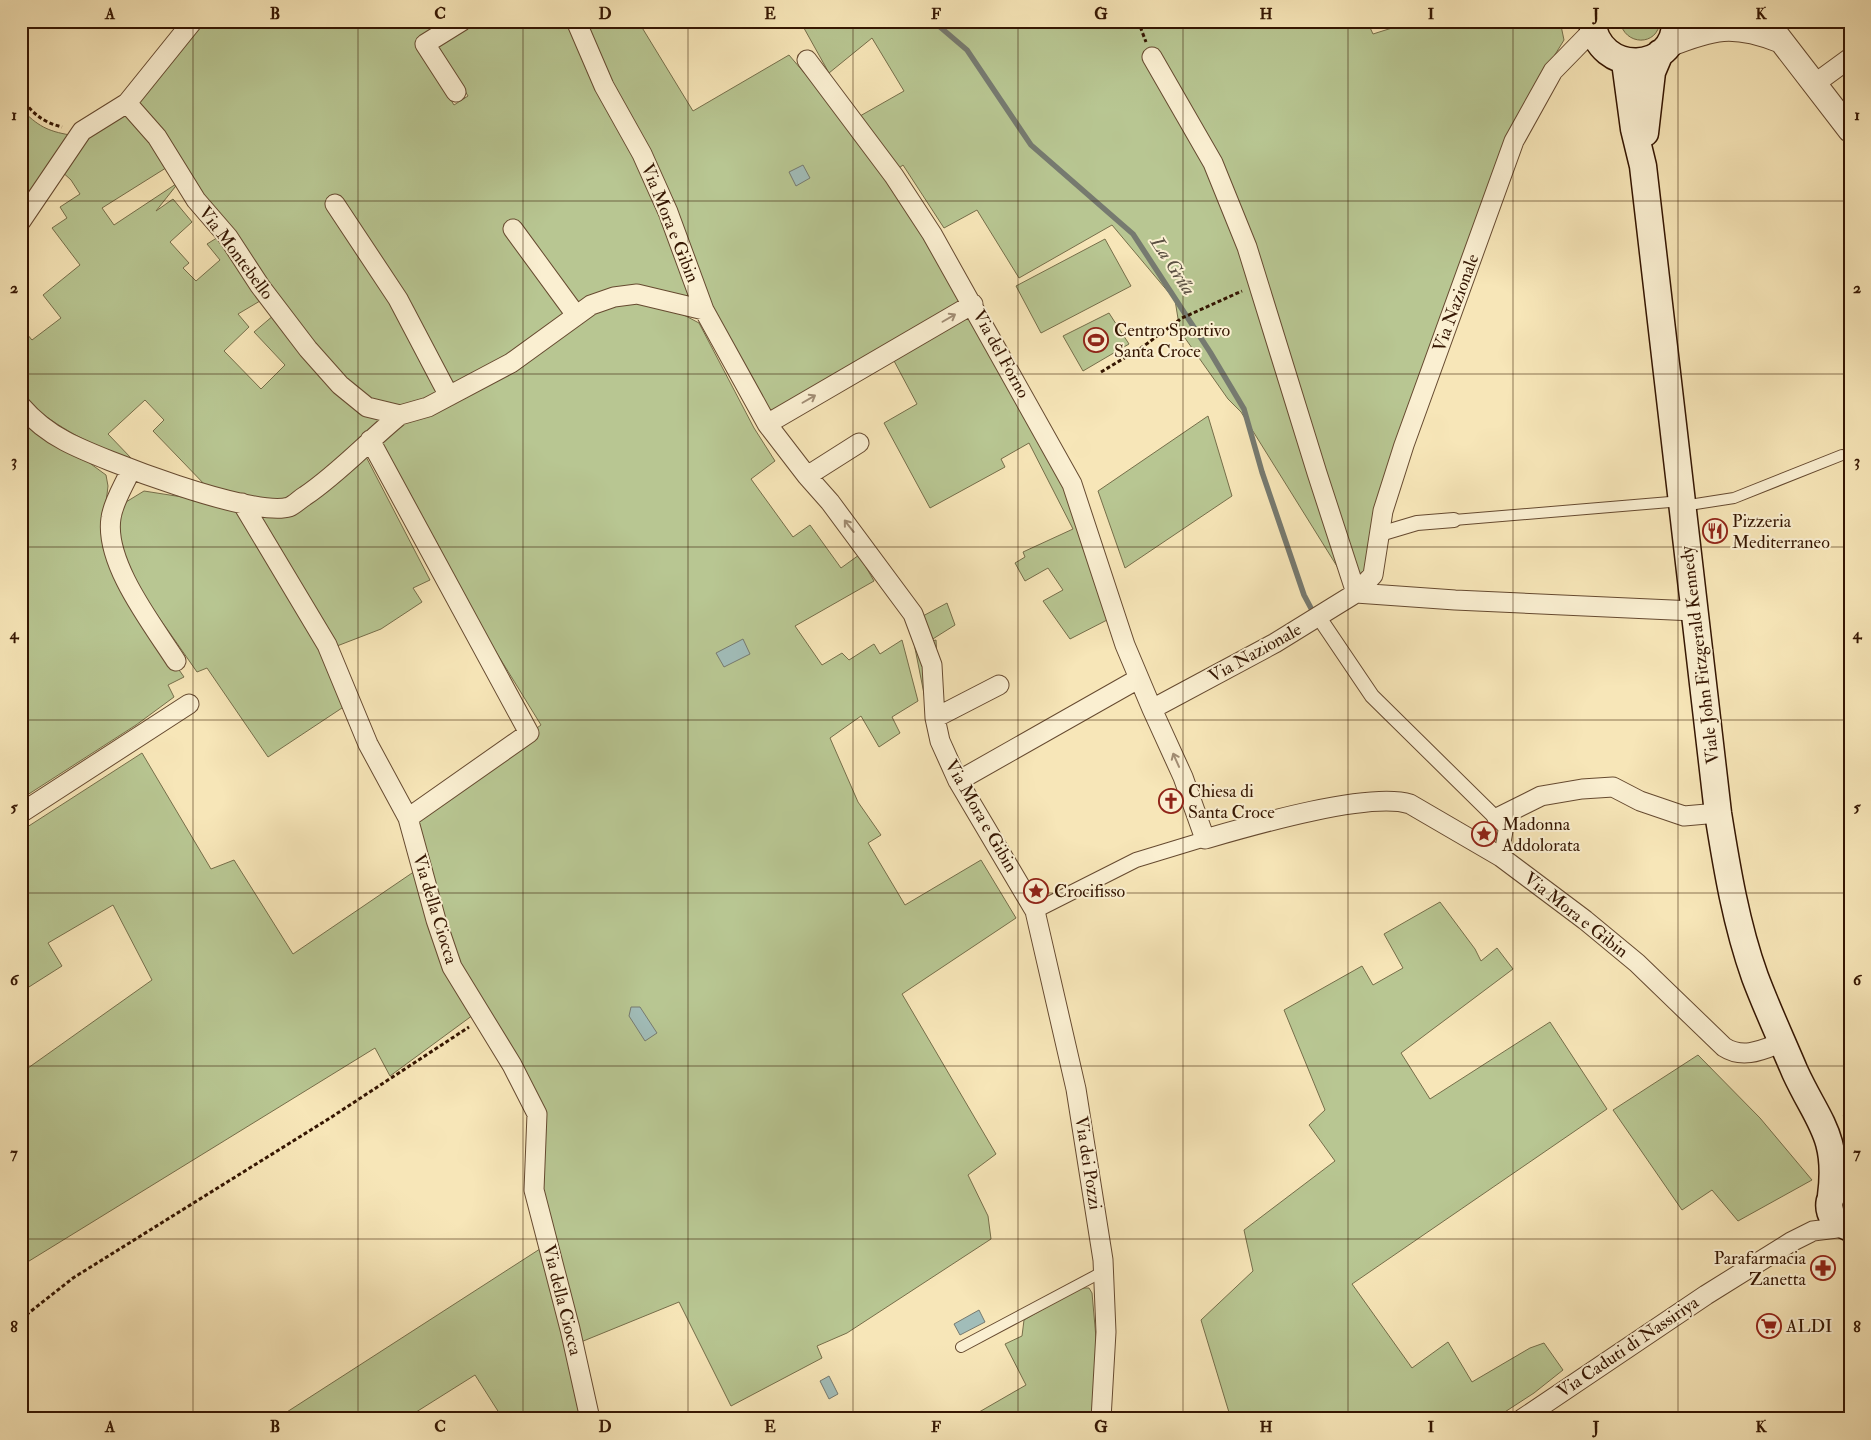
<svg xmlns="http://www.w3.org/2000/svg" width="1871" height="1440" viewBox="0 0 1871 1440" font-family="'IM FELL Double Pica',serif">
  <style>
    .green { fill: #b8c692; stroke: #766e4a }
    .water { fill: #a1bdb9; stroke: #767a70 }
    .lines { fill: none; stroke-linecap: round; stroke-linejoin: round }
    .stream { stroke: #767a70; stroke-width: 5.5 }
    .service-casing { stroke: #664a30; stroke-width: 12 }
    .pedestrian-casing { stroke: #664a30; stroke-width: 16 }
    .minor-casing { stroke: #664a30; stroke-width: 21 }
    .tertiary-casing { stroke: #664a30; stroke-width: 26 }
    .secondary-casing { stroke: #351602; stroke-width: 29 }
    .path { stroke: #351602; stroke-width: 3; stroke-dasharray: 4 2.5; stroke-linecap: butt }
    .service { stroke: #faefd1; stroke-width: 10 }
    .pedestrian { stroke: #faefd1; stroke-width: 14 }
    .minor { stroke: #faefd1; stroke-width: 19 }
    .tertiary { stroke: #faefd1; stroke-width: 24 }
    .secondary { stroke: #faefd1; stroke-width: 26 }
    .oneway { stroke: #a18d74 }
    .grid { fill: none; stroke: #351602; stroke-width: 1; stroke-opacity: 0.55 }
    .labels { text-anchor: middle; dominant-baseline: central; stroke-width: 4; stroke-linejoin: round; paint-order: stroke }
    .street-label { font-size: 18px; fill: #351602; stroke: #faefd1 }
    .poi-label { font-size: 18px; fill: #351602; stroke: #faefd1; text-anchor: start }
    .water-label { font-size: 19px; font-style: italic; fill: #5b5042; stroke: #faefd1 }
    .neatline { fill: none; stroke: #351602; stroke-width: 2 }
    .grid-label { font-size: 16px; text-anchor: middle; font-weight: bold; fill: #351602 }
  </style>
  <rect width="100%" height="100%" fill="#f7e6b8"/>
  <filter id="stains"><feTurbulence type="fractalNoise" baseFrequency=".004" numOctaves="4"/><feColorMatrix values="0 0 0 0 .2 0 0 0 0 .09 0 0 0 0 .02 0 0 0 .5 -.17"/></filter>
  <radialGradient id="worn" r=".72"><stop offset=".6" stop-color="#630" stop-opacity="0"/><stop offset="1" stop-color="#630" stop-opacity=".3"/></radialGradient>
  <path class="green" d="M 198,21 L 451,21 L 416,44 L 454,105 L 468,96 L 437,44 L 473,21 L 568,21 L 640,166 L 698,316 L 645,294 L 571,314 L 449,395 L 375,269 L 444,397 L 381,410 L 316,351 L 135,101 Z
    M 581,21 L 638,21 L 693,111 L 789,55 L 858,136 L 968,303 L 758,423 Z
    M 800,21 L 1367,21 L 1373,34 L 1414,21 L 1560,21 L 1564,40 L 1529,97 L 1373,553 L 1357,587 L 1212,164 L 1353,592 L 1241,412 L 1228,399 L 1180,331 L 1175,300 L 1112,225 L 1019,278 L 977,210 L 944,228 L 903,165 L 895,171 L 860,116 L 904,91 L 872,38 L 829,73 Z
    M 1620,21 L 1660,21 C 1658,47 1624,46 1620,21 Z
    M 130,106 L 169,166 L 102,208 L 114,225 L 179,182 L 156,211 L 173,199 L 192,222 L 170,242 L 189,263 L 183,268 L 196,281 L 220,260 L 207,244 L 220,236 L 265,298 L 238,314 L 249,327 L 224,351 L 261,389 L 285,365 L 254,332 L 274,315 L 301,350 L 397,418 L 288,503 L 259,503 L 207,487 L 153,431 L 164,420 L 145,400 L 108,434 L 131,458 L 125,460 C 89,442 49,425 21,394 L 21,327 L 32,340 L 61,318 L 43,295 L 80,265 L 52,228 L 67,218 L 60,207 L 80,194 L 71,180 L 59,169 L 75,146 Z
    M 21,109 C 38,126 47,131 70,135 L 21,209 Z
    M 1105,239 L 1131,286 L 1041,333 L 1016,286 Z
    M 620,296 L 667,306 L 699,323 L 754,428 L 775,461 L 751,479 L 793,537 L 810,525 L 841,568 L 859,555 L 874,581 L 795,626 L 822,665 L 842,653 L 849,660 L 874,644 L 880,654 L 902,640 L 918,701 L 892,717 L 900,733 L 879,747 L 861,716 L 830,738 L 858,802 L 881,835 L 868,843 L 905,905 L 981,860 L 1016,918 L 902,994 L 996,1154 L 968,1175 L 988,1216 L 991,1239 L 847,1333 L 817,1346 L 822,1358 L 731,1406 L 679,1302 L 576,1344 L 537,1189 L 539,1113 L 465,982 L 412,818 L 541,725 L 368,444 Z
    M 971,310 L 1068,486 L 1109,619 L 1070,639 L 1043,601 L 1063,590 L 1048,568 L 1025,581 L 1015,563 L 1025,557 L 1023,552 L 1073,529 L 1029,443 L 1001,459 L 1005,467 L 930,508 L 884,423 L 917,404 L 893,359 Z
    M 1109,313 L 1129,344 L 1083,371 L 1063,336 Z
    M 21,413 L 106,475 L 108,486 L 103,528 L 125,592 L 184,677 L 168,685 L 174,697 L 136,725 L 21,799 Z
    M 1208,416 L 1232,496 L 1125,568 L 1098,491 Z
    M 362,449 L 430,580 L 413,588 L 422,602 L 381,629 L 337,646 L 245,506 L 289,508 Z
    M 144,491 L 208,501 L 242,503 L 351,702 L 268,757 L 207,668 L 197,672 L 128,573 L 116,525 L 126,502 Z
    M 947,603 L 955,625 L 928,642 L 936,640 L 940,716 L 929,719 L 910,623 Z
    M 142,753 L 211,869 L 234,860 L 293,954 L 415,871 L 473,1015 L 390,1076 L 375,1048 L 21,1266 L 21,1073 L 152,980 L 113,905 L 48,943 L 62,966 L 21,992 L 21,831 Z
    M 1440,902 L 1475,949 L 1481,961 L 1497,948 L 1513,969 L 1401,1053 L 1430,1099 L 1550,1022 L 1607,1109 L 1352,1284 L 1412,1368 L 1448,1342 L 1472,1382 L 1530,1348 L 1544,1343 L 1563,1370 L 1534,1393 L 1494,1419 L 1231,1419 L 1201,1320 L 1253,1271 L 1244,1230 L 1335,1161 L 1309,1125 L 1325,1110 L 1284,1010 L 1362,966 L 1373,985 L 1403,968 L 1384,934 Z
    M 1698,1055 L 1760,1118 L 1812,1180 L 1738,1221 L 1712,1190 L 1682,1210 L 1613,1110 Z
    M 543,1247 L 583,1419 L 503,1419 L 475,1375 L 405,1419 L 276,1419 Z
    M 1080,1288 L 1089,1288 L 1092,1293 L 1097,1349 L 1092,1419 L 967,1419 L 1026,1385 L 1005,1344 L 1022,1336 L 1024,1320 Z"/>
  <path class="water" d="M 803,165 L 810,178 L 796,186 L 789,172 Z
    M 743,639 L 750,654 L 724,667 L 716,653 Z
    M 631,1007 L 640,1007 L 657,1033 L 645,1041 L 629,1016 Z
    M 979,1310 L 985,1322 L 960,1335 L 954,1324 Z
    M 829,1376 L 838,1394 L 829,1399 L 820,1381 Z"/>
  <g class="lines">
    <path class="stream" d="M 831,21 L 851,21
      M 933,21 L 967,50 L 1031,145 L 1133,234 L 1210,352 L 1244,409 L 1262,472 L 1304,595 L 1313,612"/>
    <defs>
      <path id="service" d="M 1683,506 L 1734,498 L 1842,455
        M 1454,520 L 1682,501
        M 961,1347 L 1104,1271"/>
      <path id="pedestrian" d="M 1380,534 L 1417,523 L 1454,520
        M 1318,616 L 1372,696 L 1506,828 L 1501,857
        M 1035,911 L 1136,860 L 1205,839"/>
      <path id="minor" d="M 576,21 L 604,86 L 642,154 L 668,212 L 704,310 L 767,424 L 807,476 L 830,502 L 913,614 L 932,665 L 935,718 L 940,741 L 958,781 L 1035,911 L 1076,1089 L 1103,1260 L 1106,1332 L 1101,1419
        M 1152,57 L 1213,163 L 1247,247 L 1317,473 L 1356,593 L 1455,600 L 1694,611
        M 807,60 L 894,176 L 932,234 L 1072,484 L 1125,645 L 1152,709 L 1183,777 L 1205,839 C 1250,826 1369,791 1410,804 L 1501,857 L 1585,920 L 1637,963 L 1724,1047 C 1744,1060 1764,1049 1783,1042
        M 1813,85 L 1850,58
        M 456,92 L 425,44 L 462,21
        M 127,103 L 157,137 L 196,200 L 228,237 L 260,286 L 308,349 L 340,385 L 367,407 L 400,415 L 428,407 L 511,363 L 591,305 L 614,297 L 637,294 L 704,310
        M 335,204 L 398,299 L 449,396
        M 21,221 L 82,131 L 127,103 L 193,21
        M 513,229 L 576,315
        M 21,406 C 34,421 48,432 65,441 C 101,460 253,518 289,507 C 294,505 300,499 305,496 C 339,473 368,441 400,415
        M 767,424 L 973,304
        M 370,440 L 529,733 L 408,818
        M 131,469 C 125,484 113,502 111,518 C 104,563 153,625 176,661
        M 807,476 L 859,443
        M 242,503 L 327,645 L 368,744 L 408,818 L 436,920 L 452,967 L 512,1065 L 537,1114 L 534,1190 L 570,1329 L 590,1419
        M 1152,709 L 1275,643 L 1356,593 L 1373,575 L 1383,511 L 1404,445 L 1514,141 L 1553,71 L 1593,30
        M 935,718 L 999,685
        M 958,781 L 1138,679
        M 21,813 L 189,704
        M 1497,818 L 1541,796 L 1582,789 L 1613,787 L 1640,801 L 1684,816 L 1718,813
        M 1522,1419 L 1706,1295 L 1791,1242 L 1813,1231 L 1845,1227"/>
      <path id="tertiary" d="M 1766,21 L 1850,130
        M 1668,45 C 1713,27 1733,22 1779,40"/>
      <path id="secondary" d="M 1592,21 C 1598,77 1677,73 1675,21
        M 1625,62 L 1634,129 L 1643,166 L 1718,813 C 1727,869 1736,924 1755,977 C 1767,1009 1782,1041 1795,1072 C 1818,1122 1839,1136 1831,1196
        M 1645,133 L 1652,72 L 1660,53
        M 1842,1186 C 1828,1194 1826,1207 1834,1220 L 1850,1228"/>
    </defs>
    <use href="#service" class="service-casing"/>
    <use href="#pedestrian" class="pedestrian-casing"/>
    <use href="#minor" class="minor-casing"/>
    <use href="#tertiary" class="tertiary-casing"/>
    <use href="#secondary" class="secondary-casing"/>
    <path class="path" d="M 1138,21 L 1146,42
      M 21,97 C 32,113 42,122 62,127
      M 1101,372 L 1141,348 L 1182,318 L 1242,291
      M 1844,1115 L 1850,1125
      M 21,1319 L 73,1278 L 330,1118 L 469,1027"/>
    <use href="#service" class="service"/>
    <use href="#pedestrian" class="pedestrian"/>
    <use href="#minor" class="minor"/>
    <use href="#tertiary" class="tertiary"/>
    <use href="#secondary" class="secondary"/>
  </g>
  <defs><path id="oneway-shaft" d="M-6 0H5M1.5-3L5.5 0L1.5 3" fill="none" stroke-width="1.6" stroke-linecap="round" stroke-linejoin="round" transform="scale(1.25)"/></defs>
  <g class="oneway">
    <use href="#oneway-shaft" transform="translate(949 318) rotate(-30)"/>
    <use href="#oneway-shaft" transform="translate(809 399) rotate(-30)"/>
    <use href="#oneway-shaft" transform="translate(849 526) rotate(-128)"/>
    <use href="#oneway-shaft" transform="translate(1176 760) rotate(-114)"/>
  </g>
  <path class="grid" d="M 193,21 L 193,1419M 358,21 L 358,1419M 523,21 L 523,1419M 688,21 L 688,1419M 853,21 L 853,1419M 1018,21 L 1018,1419M 1183,21 L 1183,1419M 1348,21 L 1348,1419M 1513,21 L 1513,1419M 1678,21 L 1678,1419M 21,201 L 1850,201M 21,374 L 1850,374M 21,547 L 1850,547M 21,720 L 1850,720M 21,893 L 1850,893M 21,1066 L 1850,1066M 21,1239 L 1850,1239"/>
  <defs>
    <symbol id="stadium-ring" viewBox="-11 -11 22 22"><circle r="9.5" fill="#faefd1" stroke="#8f2418" stroke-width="1.5"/><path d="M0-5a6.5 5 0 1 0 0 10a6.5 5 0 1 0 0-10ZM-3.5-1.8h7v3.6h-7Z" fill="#8f2418"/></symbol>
    <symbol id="restaurant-ring" viewBox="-11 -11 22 22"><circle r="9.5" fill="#faefd1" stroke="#8f2418" stroke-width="1.5"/><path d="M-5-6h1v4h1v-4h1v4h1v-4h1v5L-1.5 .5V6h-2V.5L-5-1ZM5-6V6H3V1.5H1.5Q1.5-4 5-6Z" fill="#8f2418"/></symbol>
    <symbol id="church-ring" viewBox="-11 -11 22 22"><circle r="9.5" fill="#faefd1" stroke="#8f2418" stroke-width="1.5"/><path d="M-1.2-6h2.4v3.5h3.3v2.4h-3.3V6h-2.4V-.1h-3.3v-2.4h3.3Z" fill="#8f2418"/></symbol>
    <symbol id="sight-ring" viewBox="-11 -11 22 22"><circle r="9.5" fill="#faefd1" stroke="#8f2418" stroke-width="1.5"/><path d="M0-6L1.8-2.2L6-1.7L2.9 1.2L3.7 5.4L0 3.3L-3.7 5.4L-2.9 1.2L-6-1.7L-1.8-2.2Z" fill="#8f2418"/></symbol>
    <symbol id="pharmacy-ring" viewBox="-11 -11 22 22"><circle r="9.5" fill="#faefd1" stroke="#8f2418" stroke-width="1.5"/><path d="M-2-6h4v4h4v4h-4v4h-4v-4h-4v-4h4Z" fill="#8f2418"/></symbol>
    <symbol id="supermarket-ring" viewBox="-11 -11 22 22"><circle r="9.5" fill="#faefd1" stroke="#8f2418" stroke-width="1.5"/><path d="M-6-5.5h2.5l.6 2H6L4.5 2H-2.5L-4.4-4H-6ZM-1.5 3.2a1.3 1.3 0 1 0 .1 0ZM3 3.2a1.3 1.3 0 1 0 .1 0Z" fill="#8f2418"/></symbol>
  </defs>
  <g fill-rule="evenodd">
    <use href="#stadium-ring" x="1082" y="326" width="28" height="28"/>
    <use href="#restaurant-ring" x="1701" y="517" width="28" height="28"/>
    <use href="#church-ring" x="1157" y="787" width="28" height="28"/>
    <use href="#sight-ring" x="1470" y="820" width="28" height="28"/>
    <use href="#sight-ring" x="1022" y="877" width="28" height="28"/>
    <use href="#pharmacy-ring" x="1809" y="1254" width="28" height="28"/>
    <use href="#supermarket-ring" x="1755" y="1312" width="28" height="28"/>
  </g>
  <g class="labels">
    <g class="street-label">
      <text transform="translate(670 223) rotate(68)">Via Mora e Gibin</text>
      <text transform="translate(236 253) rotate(53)">Via Montebello</text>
      <text transform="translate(1456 303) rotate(-70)">Via Nazionale</text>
      <text transform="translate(1001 354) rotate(61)">Via del Forno</text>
      <text transform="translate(1255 653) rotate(-29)">Via Nazionale</text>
      <text transform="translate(1700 655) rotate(-97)">Viale John Fitzgerald Kennedy</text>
      <text transform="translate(981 816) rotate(60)">Via Mora e Gibin</text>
      <text transform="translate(435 909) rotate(73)">Via della Ciocca</text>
      <text transform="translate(1576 915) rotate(38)">Via Mora e Gibin</text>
      <text transform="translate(1088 1163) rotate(81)">Via dei Pozzi</text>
      <text transform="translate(562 1300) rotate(76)">Via della Ciocca</text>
      <text transform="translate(1628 1347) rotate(-34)">Via Caduti di Nassiriya</text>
    </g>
    <g class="poi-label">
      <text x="1114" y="330">Centro Sportivo<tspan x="1114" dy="21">Santa Croce</tspan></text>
      <text x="1732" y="521">Pizzeria<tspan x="1732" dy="21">Mediterraneo</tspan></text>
      <text x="1188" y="791">Chiesa di<tspan x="1188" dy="21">Santa Croce</tspan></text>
      <text x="1502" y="824">Madonna<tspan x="1502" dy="21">Addolorata</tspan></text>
      <text x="1054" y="891">Crocifisso</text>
      <text x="1806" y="1258" text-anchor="end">Parafarmacia<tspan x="1806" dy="21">Zanetta</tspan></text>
      <text x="1786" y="1326">ALDI</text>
    </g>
    <g class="water-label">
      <text transform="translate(1173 266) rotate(57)">La Grűa</text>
    </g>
  </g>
  <rect width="1871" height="1440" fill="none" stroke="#f7e6b8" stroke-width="55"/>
  <rect x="28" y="28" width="1816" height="1384" class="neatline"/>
  <g class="grid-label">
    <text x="110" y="19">A</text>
    <text x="275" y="19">B</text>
    <text x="440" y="19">C</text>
    <text x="605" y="19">D</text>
    <text x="770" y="19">E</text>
    <text x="936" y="19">F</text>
    <text x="1101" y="19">G</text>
    <text x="1266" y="19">H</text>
    <text x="1431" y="19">I</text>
    <text x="1596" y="19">J</text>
    <text x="1761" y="19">K</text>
    <text x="14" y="120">1</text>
    <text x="1857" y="120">1</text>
    <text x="14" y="293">2</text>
    <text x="1857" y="293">2</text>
    <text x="14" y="466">3</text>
    <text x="1857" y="466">3</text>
    <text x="14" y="639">4</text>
    <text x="1857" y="639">4</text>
    <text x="14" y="812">5</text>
    <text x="1857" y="812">5</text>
    <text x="14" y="985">6</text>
    <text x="1857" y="985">6</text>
    <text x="14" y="1158">7</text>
    <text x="1857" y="1158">7</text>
    <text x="14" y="1332">8</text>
    <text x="1857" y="1332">8</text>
    <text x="110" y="1432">A</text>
    <text x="275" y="1432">B</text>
    <text x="440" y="1432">C</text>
    <text x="605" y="1432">D</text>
    <text x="770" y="1432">E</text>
    <text x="936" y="1432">F</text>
    <text x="1101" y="1432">G</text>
    <text x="1266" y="1432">H</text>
    <text x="1431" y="1432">I</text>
    <text x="1596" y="1432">J</text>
    <text x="1761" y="1432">K</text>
  </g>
  <rect width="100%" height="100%" filter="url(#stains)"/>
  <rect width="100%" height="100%" fill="url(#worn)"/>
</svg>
